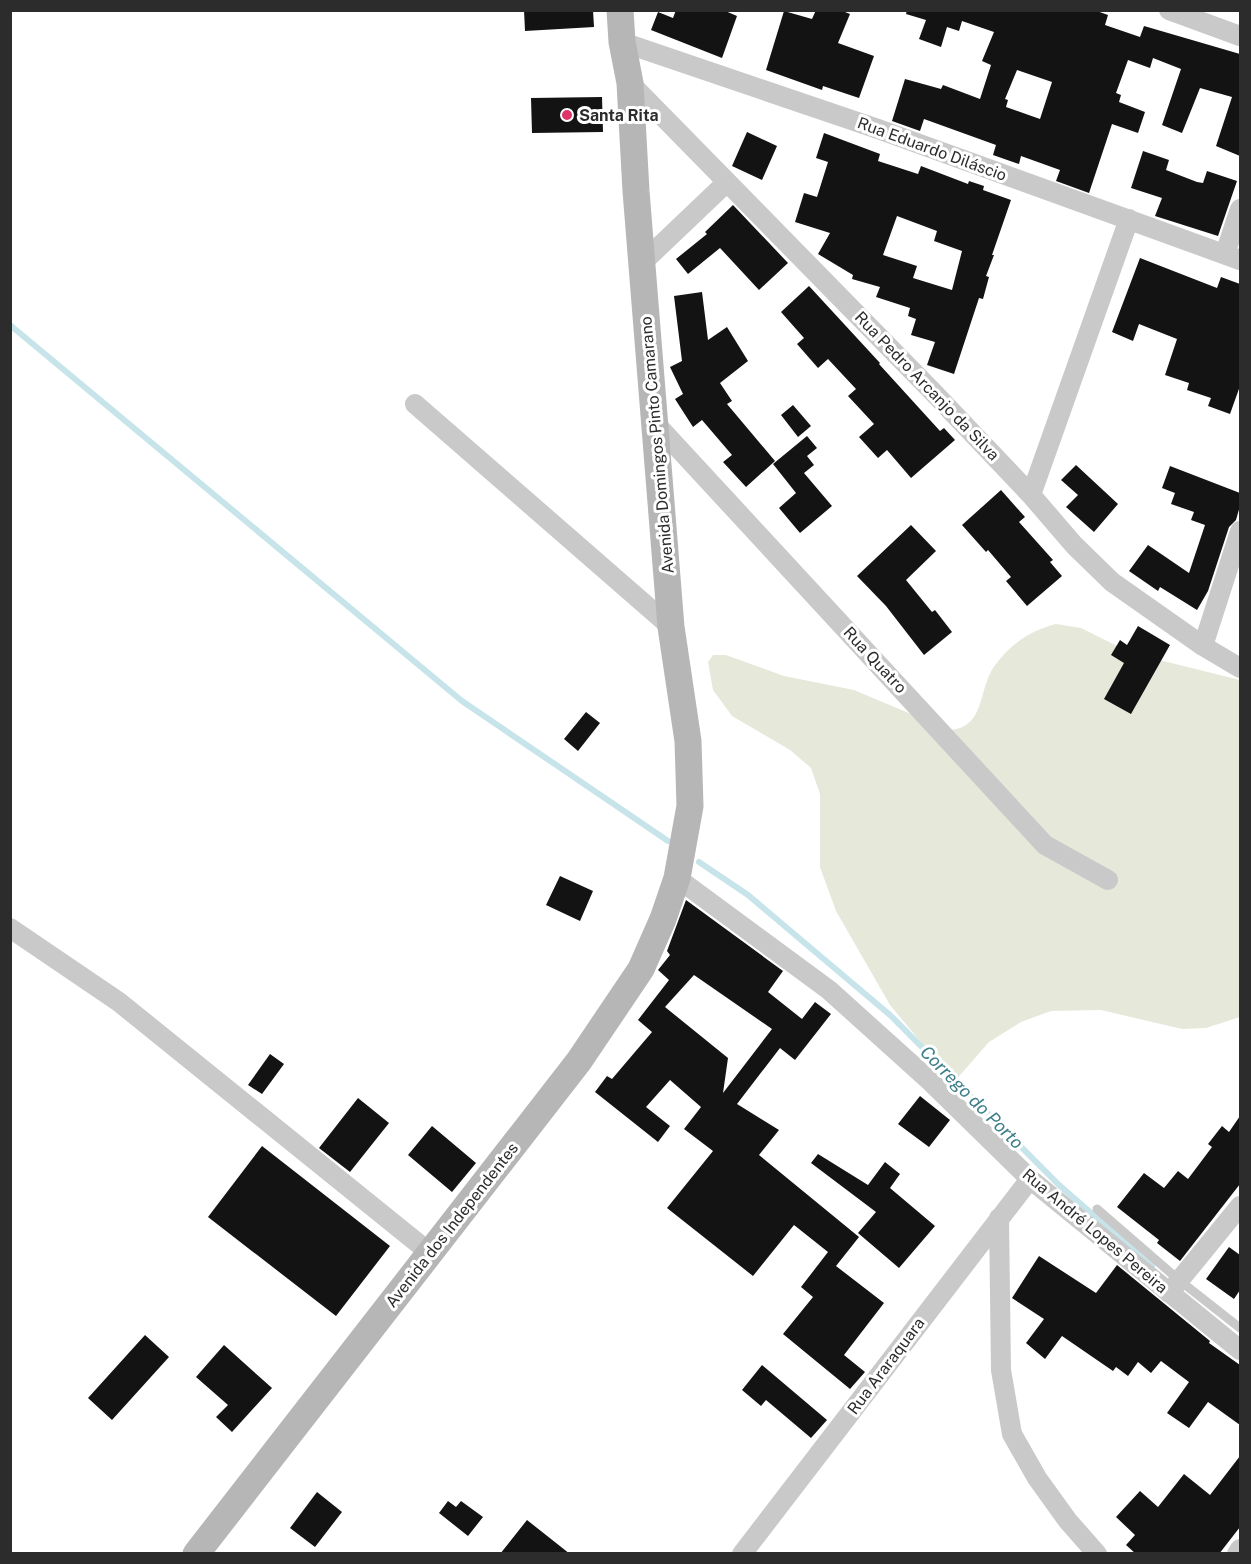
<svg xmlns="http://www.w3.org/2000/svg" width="1251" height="1564" viewBox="0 0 1251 1564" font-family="'Public Sans',sans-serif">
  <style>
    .green { fill: #e6e9da }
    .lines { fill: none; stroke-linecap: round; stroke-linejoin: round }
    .stream { stroke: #c6e4e9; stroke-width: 6 }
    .building { fill: #131313; fill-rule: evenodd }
    .service { stroke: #c9c9c9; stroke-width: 9 }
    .minor { stroke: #c9c9c9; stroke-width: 20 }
    .secondary { stroke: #b6b6b6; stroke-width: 27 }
    .poi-dot { fill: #dd3469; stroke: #fff; stroke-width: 2 }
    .labels { text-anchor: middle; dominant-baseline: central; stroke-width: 6; stroke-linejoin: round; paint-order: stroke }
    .poi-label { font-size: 16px; font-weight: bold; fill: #2c2c2c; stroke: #fff; text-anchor: start }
    .street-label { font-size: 16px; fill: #2c2c2c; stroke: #fff }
    .water-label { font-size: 18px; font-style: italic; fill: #3e7f8a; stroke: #fff }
  </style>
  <rect width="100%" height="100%" fill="#fff"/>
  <path class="green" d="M 1056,624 L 1081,628 L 1131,653 L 1240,680 L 1240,1017 L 1206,1028 L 1182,1029 L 1101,1010 L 1051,1011 L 1021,1022 L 989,1042 L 954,1082 L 890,1005 L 836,911 L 820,867 L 820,794 L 811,768 L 790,750 L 732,716 L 713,690 L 708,662 L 713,655 L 726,655 L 784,676 L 854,690 L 949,730 C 985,728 978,692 993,668 C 1009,645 1029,631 1056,624 Z"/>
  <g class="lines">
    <path class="stream" d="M 10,325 L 462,701 L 668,841
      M 699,862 L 748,895 L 890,1015 L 1059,1185 L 1152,1266"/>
  </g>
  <path class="building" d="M 524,10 L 593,10 L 594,27 L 525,31 Z
    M 676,10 L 723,10 L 737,16 L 722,58 L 651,30 L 658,12 L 673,18 Z
    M 816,10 L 840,10 L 850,14 L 838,43 L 874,56 L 859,98 L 823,86 L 822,90 L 766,70 L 784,11 L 812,19 Z
    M 907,10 L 1094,10 L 1108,15 L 1105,25 L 1140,37 L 1144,26 L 1240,54 L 1240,156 L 1216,146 L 1232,97 L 1200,88 L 1182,133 L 1162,125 L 1181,69 L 1153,58 L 1150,68 L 1128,60 L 1116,93 L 1121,95 L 1119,102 L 1145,112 L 1138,133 L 1112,124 L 1089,193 L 1056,181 L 1060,170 L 1021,156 L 1019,164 L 993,155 L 996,145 L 924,119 L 920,131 L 892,121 L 905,79 L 941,89 L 943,85 L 980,99 L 991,65 L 982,61 L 994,32 L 962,21 L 959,31 L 947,27 L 941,47 L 919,39 L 926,20 L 906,14 ZM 1017,70 L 1052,82 L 1040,119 L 1006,107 L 1008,100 L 1005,99 Z
    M 602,97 L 603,132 L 532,133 L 531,98 Z
    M 747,132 L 777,146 L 762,180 L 732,166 Z
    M 824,133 L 880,154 L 878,161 L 918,174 L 921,166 L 968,184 L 969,181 L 984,186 L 983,190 L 1011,200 L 992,255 L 994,255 L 986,276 L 989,277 L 983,299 L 979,298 L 954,374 L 927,365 L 935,342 L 911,335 L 916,319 L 908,316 L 910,308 L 876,297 L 880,287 L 852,279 L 853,275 L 818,254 L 830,233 L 795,222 L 804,193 L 817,197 L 828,162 L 816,158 ZM 897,216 L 937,231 L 934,241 L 962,251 L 952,290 L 913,278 L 917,266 L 883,255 Z
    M 1143,151 L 1169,160 L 1166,170 L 1197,182 L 1203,183 L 1207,171 L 1237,181 L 1218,236 L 1155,216 L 1162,198 L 1131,188 Z
    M 733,205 L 788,263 L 759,290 L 720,248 L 688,274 L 676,259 L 707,234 L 705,232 Z
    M 1140,258 L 1217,288 L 1221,277 L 1240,284 L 1240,386 L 1230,414 L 1208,406 L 1211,398 L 1187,390 L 1189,383 L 1165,375 L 1177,339 L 1139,324 L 1133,341 L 1112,332 Z
    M 809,286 L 880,363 L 879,364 L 940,431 L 944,428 L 955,440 L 911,478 L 887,450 L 878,458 L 859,437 L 874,424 L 848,396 L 856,389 L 828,359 L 818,368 L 797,344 L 804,338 L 781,312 Z
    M 702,292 L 708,340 L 727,327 L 748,361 L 720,383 L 732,401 L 727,404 L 775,461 L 746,487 L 723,462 L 732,455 L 702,420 L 693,427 L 675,399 L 683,394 L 670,367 L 682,361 L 674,296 Z
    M 793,405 L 811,426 L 798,437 L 781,415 Z
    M 807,436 L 817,448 L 807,456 L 814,465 L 804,473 L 832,506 L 800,533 L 779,508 L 796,493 L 773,464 Z
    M 1076,465 L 1118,504 L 1094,532 L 1066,507 L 1078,495 L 1061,480 Z
    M 1170,466 L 1240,493 L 1240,506 L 1236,520 L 1229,527 L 1208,591 L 1197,610 L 1160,587 L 1158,591 L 1129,571 L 1148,545 L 1189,573 L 1205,525 L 1191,520 L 1194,512 L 1171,504 L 1175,493 L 1162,488 Z
    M 1001,490 L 1025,517 L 1019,522 L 1053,560 L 1050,562 L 1062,576 L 1027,606 L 1006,581 L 1011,577 L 988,550 L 986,552 L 962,525 Z
    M 911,525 L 936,551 L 906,580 L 932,612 L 935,610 L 952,632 L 924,655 L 886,606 L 857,576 Z
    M 1138,626 L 1170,645 L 1131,714 L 1104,699 L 1124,663 L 1111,655 L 1120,640 L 1127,645 Z
    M 586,712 L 600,723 L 578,751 L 564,739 Z
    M 560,876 L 593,891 L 580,921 L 546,905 Z
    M 686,900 L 783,971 L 768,992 L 802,1019 L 815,1002 L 831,1014 L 795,1060 L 780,1048 L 737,1104 L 779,1130 L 759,1155 L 859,1237 L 836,1266 L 884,1303 L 844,1355 L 865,1372 L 850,1389 L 783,1334 L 813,1297 L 801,1287 L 828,1252 L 794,1225 L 753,1276 L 667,1208 L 713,1151 L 684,1129 L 701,1107 L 670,1080 L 646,1107 L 670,1126 L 658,1142 L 595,1092 L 607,1076 L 612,1079 L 652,1032 L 638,1020 L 669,980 L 658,970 L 670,955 L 667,951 ZM 694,975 L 772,1029 L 723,1093 L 728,1058 L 665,1007 Z
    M 270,1054 L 284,1064 L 262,1094 L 248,1085 Z
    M 920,1096 L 950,1120 L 929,1147 L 898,1124 Z
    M 358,1098 L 389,1123 L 350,1172 L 319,1148 Z
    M 1240,1116 L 1240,1184 L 1180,1261 L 1157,1243 L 1159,1240 L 1117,1207 L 1144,1173 L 1164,1188 L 1178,1171 L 1188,1179 L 1212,1147 L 1208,1144 L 1222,1126 L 1229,1132 Z
    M 432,1126 L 476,1163 L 452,1192 L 408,1155 Z
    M 262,1146 L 390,1246 L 336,1316 L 208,1217 Z
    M 818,1154 L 868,1185 L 885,1162 L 900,1174 L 890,1188 L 935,1226 L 899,1268 L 858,1233 L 876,1212 L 811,1163 Z
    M 1229,1247 L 1240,1255 L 1240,1290 L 1234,1299 L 1206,1279 Z
    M 1039,1256 L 1096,1293 L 1117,1265 L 1210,1341 L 1209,1343 L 1240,1365 L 1240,1425 L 1208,1402 L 1189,1428 L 1167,1413 L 1189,1382 L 1161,1361 L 1151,1373 L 1138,1362 L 1128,1376 L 1116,1367 L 1113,1371 L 1062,1336 L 1045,1359 L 1026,1343 L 1044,1319 L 1012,1298 Z
    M 145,1335 L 169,1357 L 112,1420 L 88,1398 Z
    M 224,1345 L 272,1388 L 232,1432 L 216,1417 L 228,1405 L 196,1377 Z
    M 762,1365 L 827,1420 L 811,1438 L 766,1400 L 761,1406 L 742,1390 Z
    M 1240,1456 L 1240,1527 L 1219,1554 L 1136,1554 L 1126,1545 L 1135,1535 L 1116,1517 L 1140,1491 L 1158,1507 L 1184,1474 L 1210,1495 Z
    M 317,1492 L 342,1512 L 315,1547 L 290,1528 Z
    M 448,1501 L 456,1507 L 461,1501 L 483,1517 L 468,1536 L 439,1513 Z
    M 527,1520 L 570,1554 L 500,1554 Z"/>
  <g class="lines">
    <path class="service" d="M 1097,1209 L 1179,1280 L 1240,1328"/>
    <path class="minor" d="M 1169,10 L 1240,36
      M 622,42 L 878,129 L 1240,260
      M 630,83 L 934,393 L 1031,495 L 1074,545 L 1112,582 L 1203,646 L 1240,668
      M 1225,254 L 1240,209
      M 642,263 L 727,182
      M 415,404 L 671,627
      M 656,424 L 1045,845 L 1108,880
      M 1031,495 L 1129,219
      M 1203,646 L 1240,531
      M 677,878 L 829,990 L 930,1081 L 1030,1179 L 1240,1350
      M 10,928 L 119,1002 L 430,1253
      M 999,1218 L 1001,1370 L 1012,1434 L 1037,1478 L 1068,1521 L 1097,1554
      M 1169,1293 L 1240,1206
      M 742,1554 L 1030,1179
      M 1237,1554 L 1240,1549"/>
    <path class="secondary" d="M 196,1554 L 579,1061 L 641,969 L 663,919 L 677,878 L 690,806 L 688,741 L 671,627 L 636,191 L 630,83 L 622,42 L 620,10"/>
  </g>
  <circle class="poi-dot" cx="567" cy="115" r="6"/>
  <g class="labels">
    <g class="poi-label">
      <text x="579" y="115">Santa Rita</text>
    </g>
    <g class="street-label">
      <text transform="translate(932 149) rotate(20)">Rua Eduardo Diláscio</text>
      <text transform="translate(927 386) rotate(46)">Rua Pedro Arcanjo da Silva</text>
      <text transform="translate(657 445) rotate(-95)">Avenida Domingos Pinto Camarano</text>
      <text transform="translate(875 660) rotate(47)">Rua Quatro</text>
      <text transform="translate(452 1225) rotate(-52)">Avenida dos Independentes</text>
      <text transform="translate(1095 1231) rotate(40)">Rua André Lopes Pereira</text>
      <text transform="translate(886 1366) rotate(-53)">Rua Araraquara</text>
    </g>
    <g class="water-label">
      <text transform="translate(972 1097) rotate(45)">Corrego do Porto</text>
    </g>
  </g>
  <rect width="1251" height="1564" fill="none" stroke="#2c2c2c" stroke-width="24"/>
</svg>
